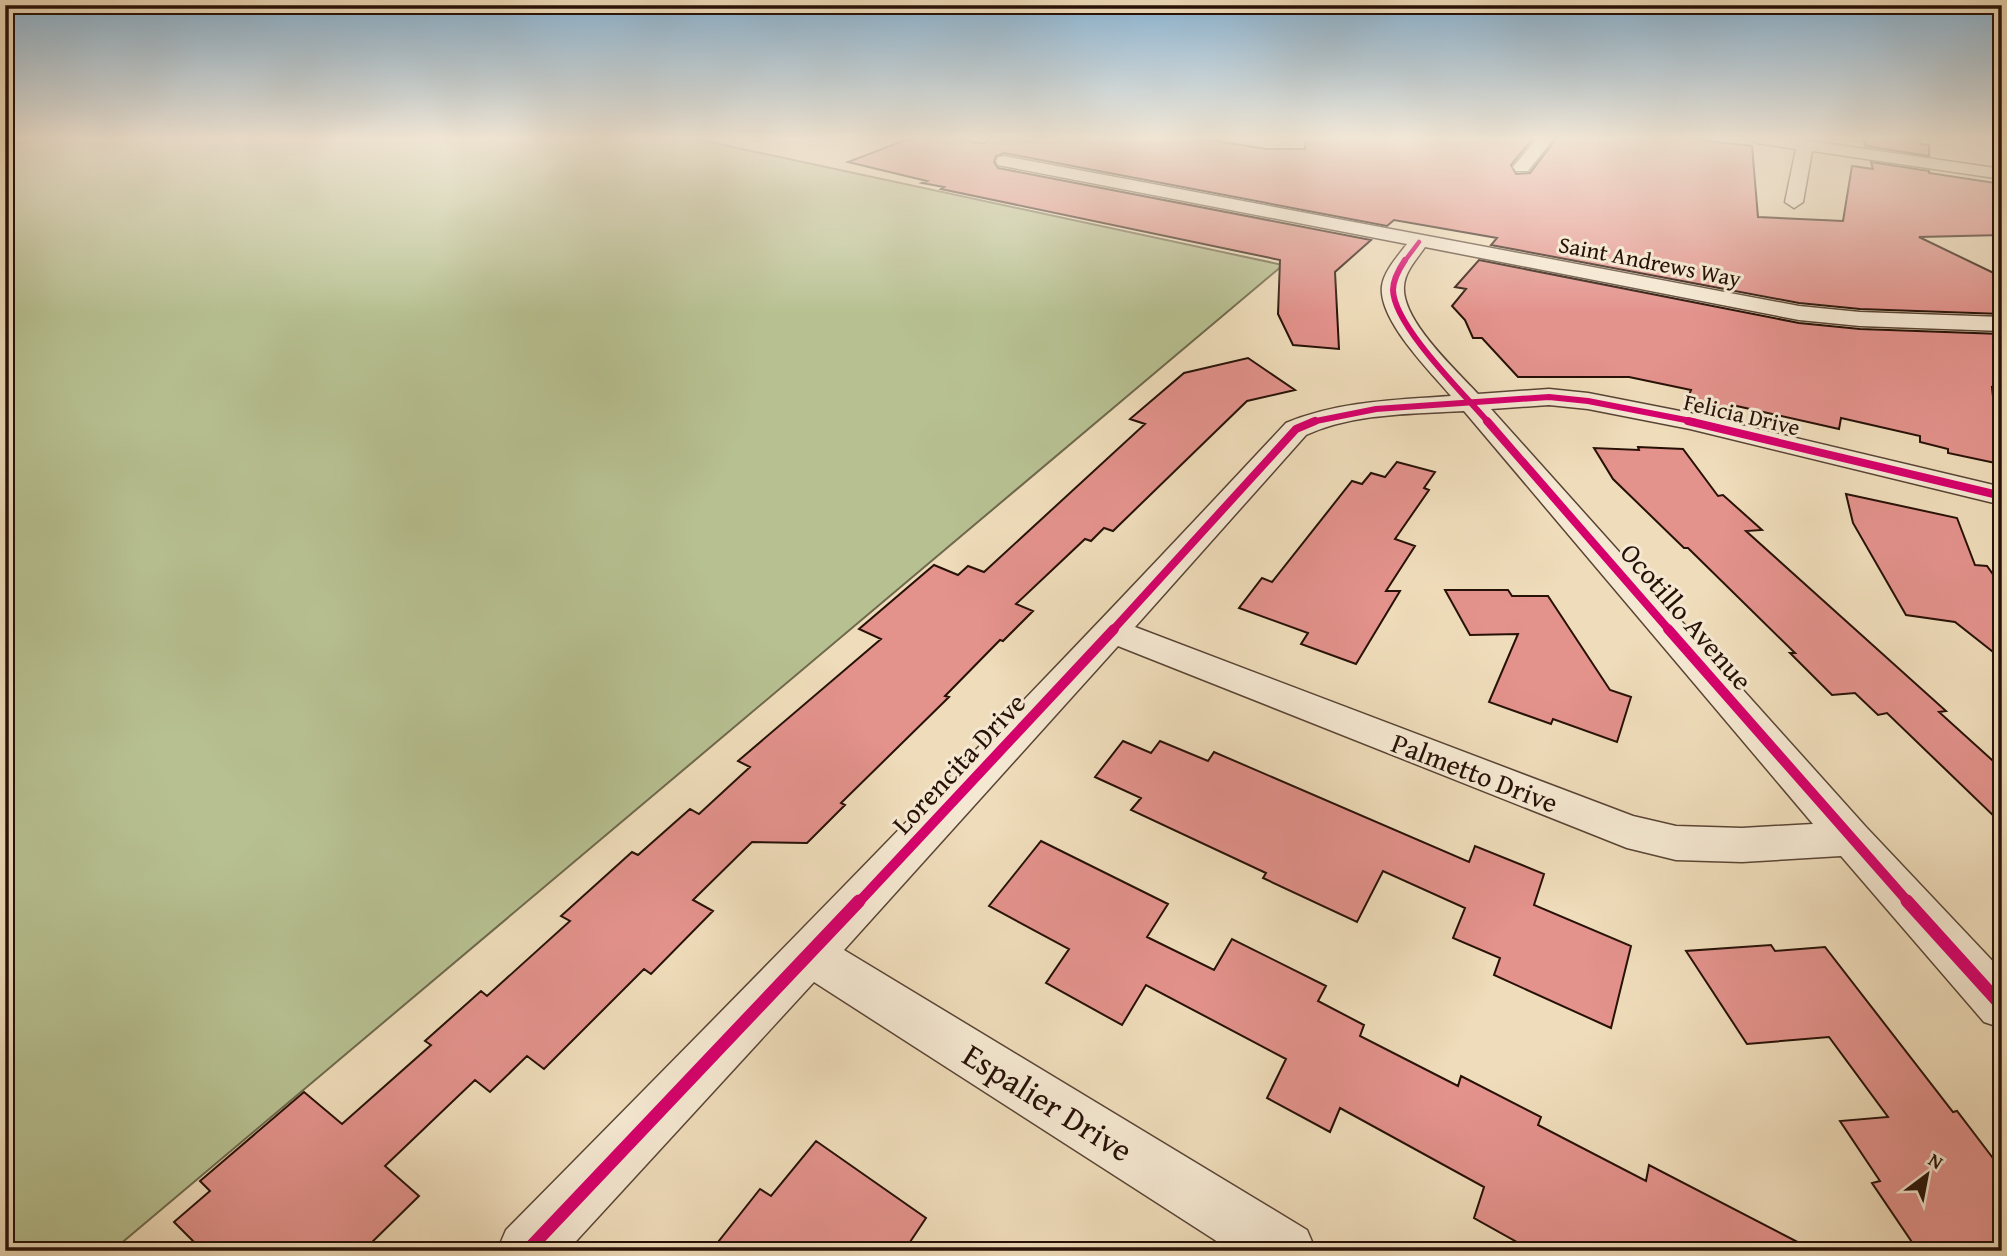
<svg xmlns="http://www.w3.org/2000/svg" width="2007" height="1256" viewBox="0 0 2007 1256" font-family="'Gentium Book Plus',serif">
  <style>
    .green { fill: #b7c091; stroke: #6f684c; stroke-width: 2 }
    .building { fill: #e3928c; stroke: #271107; stroke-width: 2 }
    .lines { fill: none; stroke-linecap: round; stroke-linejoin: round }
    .street-casing { stroke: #594434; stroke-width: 3 }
    .street { fill: #f5e8d2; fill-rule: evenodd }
    .quiet { stroke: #8e44ad; stroke-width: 3.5; stroke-dasharray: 7 3.5; stroke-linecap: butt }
    .cycleway-far4-casing { stroke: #f5e8d2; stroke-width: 7 }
    .cycleway-far3-casing { stroke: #f5e8d2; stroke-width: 9 }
    .cycleway-far2-casing { stroke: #f5e8d2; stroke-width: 11 }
    .cycleway-far1-casing { stroke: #f5e8d2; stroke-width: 14 }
    .cycleway-casing { stroke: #f5e8d2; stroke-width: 18 }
    .cycleway-far4 { stroke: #d6006c; stroke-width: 4.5 }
    .cycleway-far3 { stroke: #d6006c; stroke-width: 6 }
    .cycleway-far2 { stroke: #d6006c; stroke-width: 8 }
    .cycleway-far1 { stroke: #d6006c; stroke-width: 10 }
    .cycleway { stroke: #d6006c; stroke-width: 13 }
    .labels { text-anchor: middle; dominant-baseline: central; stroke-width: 6; stroke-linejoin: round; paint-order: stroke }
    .far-street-label { font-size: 23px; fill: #271107; stroke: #f5e8d2 }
    .street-label { font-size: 28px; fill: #271107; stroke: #f5e8d2 }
    .near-street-label { font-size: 33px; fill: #271107; stroke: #f5e8d2 }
  </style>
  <rect width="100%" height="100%" fill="#efdcba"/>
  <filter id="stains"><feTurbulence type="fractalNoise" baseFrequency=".00286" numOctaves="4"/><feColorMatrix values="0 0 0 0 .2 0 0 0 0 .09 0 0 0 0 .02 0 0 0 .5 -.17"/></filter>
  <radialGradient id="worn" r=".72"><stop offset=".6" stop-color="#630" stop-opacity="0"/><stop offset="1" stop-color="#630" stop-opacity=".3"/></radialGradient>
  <path class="green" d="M 41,138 L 691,138 L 1283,265 L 112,1251 L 5,1251 L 5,146 Z"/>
  <path class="building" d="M 919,138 L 953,138 L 985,144 L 989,138 L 1197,138 L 1266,149 L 1305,149 L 1306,138 L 1533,138 L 1511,165 L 1516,174 L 1530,173 L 1557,138 L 1682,138 L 1752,146 L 1758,217 L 1843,221 L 1852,166 L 1873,169 L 1871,162 L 1929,171 L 1929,173 L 2002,184 L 2002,235 L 1919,237 L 2002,277 L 2002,314 L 1860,309 L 1799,303 L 1491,245 L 1497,238 L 1394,220 L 1387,226 L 1004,153 L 996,156 L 994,162 L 998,168 L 1371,240 L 1335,272 L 1339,349 L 1293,345 L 1278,314 L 1280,260 L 941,189 L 944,187 L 922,183 L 927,181 L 848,162 L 903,141 Z
    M 1863,138 L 1920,138 L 1920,144 L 1929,145 L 1929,156 L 1866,146 Z
    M 1479,260 L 1799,323 L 1860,329 L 2002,334 L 2002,389 L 1992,387 L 2000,464 L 1948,453 L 1948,449 L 1920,442 L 1920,436 L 1841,418 L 1839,429 L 1732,405 L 1730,410 L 1687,400 L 1691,390 L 1629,377 L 1518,377 L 1482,338 L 1473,338 L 1465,320 L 1452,306 L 1466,289 L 1455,287 Z
    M 1248,358 L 1295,390 L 1247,401 L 1113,531 L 1104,528 L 1091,541 L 1085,539 L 1016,604 L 1033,611 L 1003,641 L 1000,640 L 945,696 L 949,697 L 841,803 L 845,805 L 807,843 L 752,842 L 693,900 L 713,911 L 651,974 L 644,969 L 544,1069 L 527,1056 L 490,1092 L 475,1080 L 385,1166 L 419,1196 L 363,1251 L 203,1251 L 174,1222 L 210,1191 L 200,1181 L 304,1092 L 342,1124 L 431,1045 L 425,1041 L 481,991 L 487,996 L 570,921 L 561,916 L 632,852 L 638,855 L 690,809 L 699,814 L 750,767 L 738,761 L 881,639 L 859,629 L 934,565 L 958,575 L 968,566 L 984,572 L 1145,424 L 1130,419 L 1184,373 Z
    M 1638,447 L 1683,449 L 1718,496 L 1723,495 L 1762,530 L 1746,531 L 1946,711 L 1939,712 L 2002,769 L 2002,824 L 1887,713 L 1878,715 L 1855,693 L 1832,695 L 1790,653 L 1795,653 L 1688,548 L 1684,548 L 1613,479 L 1594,448 L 1639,450 Z
    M 1397,462 L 1435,472 L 1424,488 L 1429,490 L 1395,539 L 1415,546 L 1386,591 L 1400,591 L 1356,664 L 1301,644 L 1308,633 L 1239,608 L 1262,578 L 1272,582 L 1352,481 L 1362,484 L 1371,473 L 1385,477 Z
    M 1846,494 L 1957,518 L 1975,565 L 1987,566 L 2002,587 L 2002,659 L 1955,622 L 1906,615 L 1853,523 Z
    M 1445,590 L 1508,590 L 1512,596 L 1548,596 L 1610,690 L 1631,697 L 1617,742 L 1553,719 L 1551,724 L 1489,702 L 1518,634 L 1470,635 Z
    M 1123,741 L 1151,753 L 1160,741 L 1208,761 L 1214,752 L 1469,862 L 1475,846 L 1544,874 L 1534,905 L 1631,946 L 1611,1028 L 1494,975 L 1500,958 L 1453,938 L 1465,908 L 1383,871 L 1357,922 L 1263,878 L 1266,873 L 1131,810 L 1141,798 L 1095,777 Z
    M 1041,841 L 1168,904 L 1147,937 L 1214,970 L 1232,939 L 1326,986 L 1318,1001 L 1364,1025 L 1360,1036 L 1458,1086 L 1461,1076 L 1541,1117 L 1538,1125 L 1646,1181 L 1649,1165 L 1815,1251 L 1533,1251 L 1474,1218 L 1484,1187 L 1340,1108 L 1330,1132 L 1267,1098 L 1286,1059 L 1146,985 L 1122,1025 L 1046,983 L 1069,949 L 989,906 Z
    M 1771,945 L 1775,951 L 1825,947 L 1953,1112 L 1957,1111 L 2002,1170 L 2002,1251 L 1918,1251 L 1872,1183 L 1880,1181 L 1840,1121 L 1888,1117 L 1829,1037 L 1747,1044 L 1686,951 Z
    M 816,1141 L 926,1218 L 904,1251 L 711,1251 L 760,1189 L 771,1196 Z"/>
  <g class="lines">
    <defs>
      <path id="street" d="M 1537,138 L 1554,138 L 1528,171 L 1516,171 L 1513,167 Z
        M 1748,138 L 1790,138 L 2002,169 L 2002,179 L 1812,151 L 1803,202 L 1794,208 L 1785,202 L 1796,149 L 1756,143 Z
        M 1004,156 L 1799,306 L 1860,312 L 2002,317 L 2002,331 L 1860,326 L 1799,320 L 1425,247 C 1417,259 1405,271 1404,286 C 1401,320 1456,370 1478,394 L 1549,389 L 1588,393 L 1690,413 L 2002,487 L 2002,505 L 1690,429 L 1588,409 L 1549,405 L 1491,409 L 1866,827 L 2002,971 L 2002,1028 L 1984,1022 L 1841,856 L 1742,862 L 1676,860 L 1627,848 L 1118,646 L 844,950 L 1307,1230 L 1316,1251 L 1232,1251 L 814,982 L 567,1251 L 497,1251 L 506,1230 C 769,964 1031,697 1286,423 C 1338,401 1396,400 1451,396 C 1430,371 1378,320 1382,286 C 1384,271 1398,256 1407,244 L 998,165 L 996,161 L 998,157 ZM 1464,411 L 1813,824 L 1742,828 L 1676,826 L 1633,816 L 1135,627 L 1306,435 C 1354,413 1412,414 1464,411 Z"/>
    </defs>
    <use href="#street" class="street-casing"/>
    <use href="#street" class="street"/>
    <path class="quiet" d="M 5,144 L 31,138"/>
    <defs>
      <path id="cycleway-far4" d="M 1404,262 L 1419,242"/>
      <path id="cycleway-far3" d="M 1405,260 C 1399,269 1393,279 1393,290 C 1394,326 1464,394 1488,422
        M 1311,422 L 1376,409 L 1549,397 L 1588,401 L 1696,422"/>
      <path id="cycleway-far2" d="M 1487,421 L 1670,631
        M 1688,421 L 2002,496
        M 1112,631 L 1296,429 L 1315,421"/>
      <path id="cycleway-far1" d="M 1668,629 L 1909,903
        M 858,903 L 1114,629"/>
      <path id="cycleway" d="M 1907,901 L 2002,1006
        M 527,1251 L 859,901"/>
    </defs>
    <use href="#cycleway-far4" class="cycleway-far4-casing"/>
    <use href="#cycleway-far3" class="cycleway-far3-casing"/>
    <use href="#cycleway-far2" class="cycleway-far2-casing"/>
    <use href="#cycleway-far1" class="cycleway-far1-casing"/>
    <use href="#cycleway" class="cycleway-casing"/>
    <use href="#cycleway-far4" class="cycleway-far4"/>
    <use href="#cycleway-far3" class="cycleway-far3"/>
    <use href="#cycleway-far2" class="cycleway-far2"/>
    <use href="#cycleway-far1" class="cycleway-far1"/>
    <use href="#cycleway" class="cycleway"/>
  </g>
  <linearGradient id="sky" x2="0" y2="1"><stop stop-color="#8bb6d6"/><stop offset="0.44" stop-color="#f8efe0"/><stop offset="1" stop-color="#f8efe0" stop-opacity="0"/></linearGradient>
  <rect width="2007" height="314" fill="url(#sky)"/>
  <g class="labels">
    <g class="far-street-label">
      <text transform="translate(1650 261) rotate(11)">Saint Andrews Way</text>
      <text transform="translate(1742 414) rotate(13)">Felicia Drive</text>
    </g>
    <g class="street-label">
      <text transform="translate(1687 616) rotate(49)">Ocotillo Avenue</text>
      <text transform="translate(958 763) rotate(-47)">Lorencita Drive</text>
      <text transform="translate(1475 772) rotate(21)">Palmetto Drive</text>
    </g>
    <g class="near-street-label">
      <text transform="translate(1048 1102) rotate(32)">Espalier Drive</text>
    </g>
  </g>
  <rect width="2007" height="1256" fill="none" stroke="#efdcba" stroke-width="28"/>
  <rect x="7" y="7" width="1993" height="1242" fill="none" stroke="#271107" stroke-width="3.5"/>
  <rect x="14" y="14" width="1979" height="1228" fill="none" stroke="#271107" stroke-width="2"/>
  <g transform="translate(1927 1175) rotate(32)" stroke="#f5e8d2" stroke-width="5" paint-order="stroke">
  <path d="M0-5L12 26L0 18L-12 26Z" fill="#271107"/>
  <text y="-10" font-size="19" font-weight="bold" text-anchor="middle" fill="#271107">N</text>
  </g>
  <rect width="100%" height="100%" filter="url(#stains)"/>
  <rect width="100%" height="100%" fill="url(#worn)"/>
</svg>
